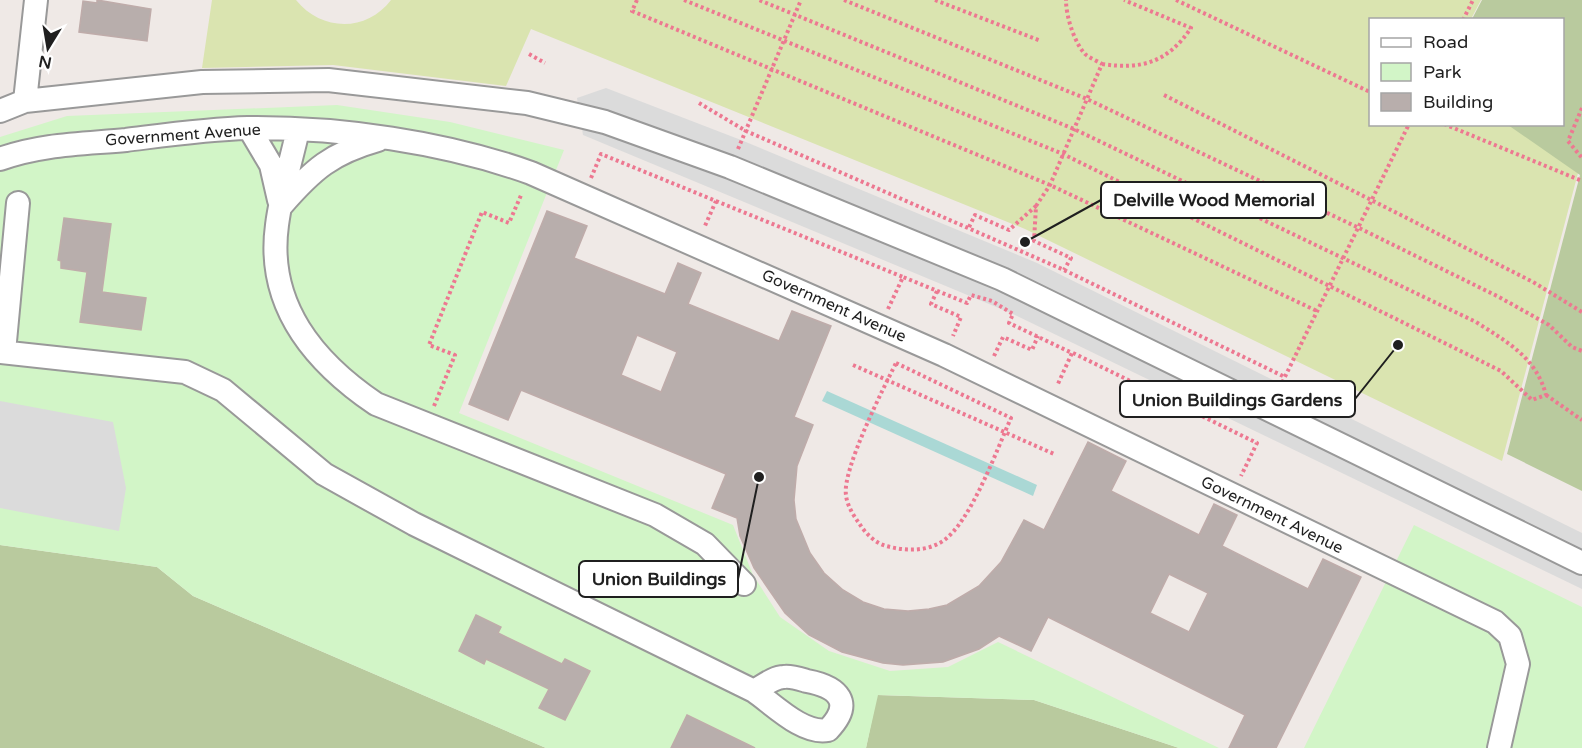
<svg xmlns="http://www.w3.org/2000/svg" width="1582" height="748" viewBox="0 0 1582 748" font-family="'Varela Round',sans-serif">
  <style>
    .grass { fill: #dae4b0 }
    .forest { fill: #b9ca9e }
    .park { fill: #d2f5c7 }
    .parking { fill: #dbdbdb }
    .water { fill: #aad8d5 }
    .building { fill: #b8aeac; stroke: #bfacaa; stroke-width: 1.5; fill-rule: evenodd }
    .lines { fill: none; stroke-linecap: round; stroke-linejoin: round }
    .street-casing { stroke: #999; stroke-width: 26 }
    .path { stroke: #ed7891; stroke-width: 4; stroke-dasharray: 3 3; stroke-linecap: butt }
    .street { stroke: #fff; stroke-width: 22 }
    .labels { text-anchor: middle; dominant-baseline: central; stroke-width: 5; stroke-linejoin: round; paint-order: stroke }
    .street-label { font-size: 16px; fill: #1f1f1f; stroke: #fff }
    .leader { fill: none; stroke: #1f1f1f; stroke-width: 2 }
    .callout-dot { fill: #1f1f1f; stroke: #fff; stroke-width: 2 }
    .callout { fill: #fff; stroke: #1f1f1f; stroke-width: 2 }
    .callout-label { font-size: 18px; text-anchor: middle; font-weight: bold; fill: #1f1f1f }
  </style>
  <rect width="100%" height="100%" fill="#efe9e6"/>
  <path class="grass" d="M 212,0 L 296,0 C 321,31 366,33 391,0 L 1481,0 L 1471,19 L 1370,20 L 1370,124 L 1511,125 L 1578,173 L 1502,461 L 1025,229 L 531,29 L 506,86 L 333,65 L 202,68 Z"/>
  <path class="forest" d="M 1482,0 L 1582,0 L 1582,491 L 1507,454 L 1580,175 L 1508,125 L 1562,124 L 1562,20 L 1472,19 Z
    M 0,545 L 157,567 L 193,596 L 546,748 L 0,748 Z
    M 877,695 L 1034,700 L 1179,748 L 866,748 Z"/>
  <path class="park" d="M 337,105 L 450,122 L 564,150 L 459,413 L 733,525 L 753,575 L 780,617 L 829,651 L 890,671 L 948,667 L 998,642 L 1219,748 L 1179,748 L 1034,700 L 878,695 L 866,748 L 546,748 L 193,596 L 157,567 L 0,545 L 0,137 L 67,116 Z
    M 1414,525 L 1582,607 L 1582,748 L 1304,748 Z"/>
  <path class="parking" d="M 606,88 L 741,140 L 1037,263 L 1582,533 L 1582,589 L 1013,314 L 583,135 L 577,98 Z
    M 0,401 L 113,422 L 126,488 L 119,531 L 0,508 Z"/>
  <path class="water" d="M 827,391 L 1037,485 L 1033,496 L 822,401 Z"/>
  <path class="building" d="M 97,0 L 151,9 L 147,41 L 79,32 L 83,1 L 97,3 Z
    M 547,211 L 587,226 L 574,258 L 665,294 L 678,263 L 701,273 L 688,304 L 779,341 L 792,311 L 831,326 L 794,417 L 813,425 L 797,466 L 794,500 L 796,519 L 810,553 L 824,573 L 843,590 L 863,602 L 884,609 L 908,611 L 929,609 L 947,605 L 979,586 L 1001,562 L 1024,520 L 1044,530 L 1088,442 L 1126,461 L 1111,491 L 1199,535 L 1214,504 L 1237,515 L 1222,546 L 1308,589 L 1323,559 L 1361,577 L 1276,748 L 1229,748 L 1245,715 L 1048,617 L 1031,651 L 999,636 L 979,649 L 943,662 L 903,665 L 883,663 L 842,652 L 809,635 L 785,613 L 754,568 L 740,536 L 737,518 L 712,508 L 726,474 L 521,390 L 508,420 L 469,404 ZM 637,335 L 677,352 L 661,392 L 621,375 ZM 1169,574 L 1208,593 L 1189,632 L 1150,613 Z
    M 64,218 L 111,224 L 102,292 L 146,298 L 141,330 L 80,322 L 87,272 L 61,268 L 61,261 L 58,260 Z
    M 476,615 L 501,627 L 498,633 L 562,664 L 565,659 L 590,671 L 565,720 L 539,708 L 549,689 L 486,659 L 484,664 L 459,651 Z
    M 687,715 L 755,748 L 671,748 Z"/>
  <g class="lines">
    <defs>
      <path id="street" d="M 25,101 L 36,0
        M 0,111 L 25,101 L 202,82 L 328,80 L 527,103 L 605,122 L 730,167 L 1002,279 L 1582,563
        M 249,128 L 271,165 L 279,200
        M 298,130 C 291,161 281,193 277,225 C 266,305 314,362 376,404 L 655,515 L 705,544 L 744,584
        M 0,159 C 41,144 83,144 126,140 C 166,135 207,129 248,128 C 339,127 445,142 531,173 L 944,355 L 1495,622 L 1510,636 L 1518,664 L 1499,748
        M 281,206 C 313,169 332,153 378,140
        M 0,352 L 185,372 L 223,390 L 324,474 L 414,524 L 754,691 C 773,704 803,735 828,730 C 854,703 839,687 807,681 C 800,679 791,676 784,677 C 774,677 763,686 754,691
        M 4,352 L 18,203"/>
    </defs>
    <use href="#street" class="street-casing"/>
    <path class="path" d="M 637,0 L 632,11 L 1050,185 L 1317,311
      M 684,0 L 1063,154 L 1501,371 L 1532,400 L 1546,395 C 1536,357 1507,342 1476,322 L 1074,129 L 759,0
      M 844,0 L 1087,99 L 1359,228 L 1499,297 L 1549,325 L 1572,347 L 1582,351
      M 935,0 L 1041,41
      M 1176,0 L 1370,92
      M 1463,20 L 1473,0
      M 529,54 L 545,63
      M 1102,64 C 1142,70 1168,62 1191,28 L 1124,0
      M 1164,95 L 1533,282 L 1582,312
      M 699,103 L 746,131 L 1064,270 L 1285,377
      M 1582,108 L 1568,141 L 1582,158
      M 1444,124 L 1582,181
      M 738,149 L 801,0
      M 591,178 L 601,154 L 716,201 L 704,228
      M 716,201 L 903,277
      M 1036,206 L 1050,185 L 1102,64 C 1097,61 1090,58 1085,54 C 1074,42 1066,16 1066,0
      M 969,227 L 975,215 L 1009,230 L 1036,206 L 1034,241 L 1071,258 L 1064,270
      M 937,291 L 931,304 L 961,317 L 953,336
      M 888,309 L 903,277 L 967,303 L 971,295 L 992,301 L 1013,314 L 1009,323 L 1072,353 L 1057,386
      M 1073,353 L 1257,443 L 1241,476
      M 994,356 L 1003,337 L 1032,350 L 1038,336
      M 896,363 L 1011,418 C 997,449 971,522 943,541 C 926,552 905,551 886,546 C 875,543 865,533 859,523 C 853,515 847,505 846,495 C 842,470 883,389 896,363 Z
      M 853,365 L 1054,454
      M 1277,393 L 1409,124
      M 1546,395 L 1582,420
      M 434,406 L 455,355 L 429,345 L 482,212 L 509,223 L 522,193"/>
    <use href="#street" class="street"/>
  </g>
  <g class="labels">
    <g class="street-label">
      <text transform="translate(183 135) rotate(-4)">Government Avenue</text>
      <text transform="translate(834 306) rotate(24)">Government Avenue</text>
      <text transform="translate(1272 515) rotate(26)">Government Avenue</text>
    </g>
  </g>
  <path class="leader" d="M1025 242L1101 200M1398 345L1355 399M759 477L738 579"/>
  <g class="callout-dot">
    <circle cx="1025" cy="242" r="6"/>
    <circle cx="1398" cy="345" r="6"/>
    <circle cx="759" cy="477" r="6"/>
  </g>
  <g class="callout">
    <rect x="1101" y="182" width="225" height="36" rx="6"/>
    <rect x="1120" y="381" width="235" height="36" rx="6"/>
    <rect x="579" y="561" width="159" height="36" rx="6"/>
  </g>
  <g class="callout-label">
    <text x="1214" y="206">Delville Wood Memorial</text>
    <text x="1237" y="406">Union Buildings Gardens</text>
    <text x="659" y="585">Union Buildings</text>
  </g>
  <rect x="1369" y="18" width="195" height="108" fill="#ffffff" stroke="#a5a5a5" stroke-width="1.5"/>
  <rect x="1381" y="38" width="30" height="9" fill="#ffffff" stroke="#a5a5a5" stroke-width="1.5"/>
  <text x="1423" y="48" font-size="18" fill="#1f1f1f">Road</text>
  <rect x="1381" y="63" width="30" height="18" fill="#d2f5c7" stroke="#a5a5a5" stroke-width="1.5"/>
  <text x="1423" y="78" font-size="18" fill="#1f1f1f">Park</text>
  <rect x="1381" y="93" width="30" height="18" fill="#b8aeac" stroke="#a5a5a5" stroke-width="1.5"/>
  <text x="1423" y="108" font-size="18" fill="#1f1f1f">Building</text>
  <g transform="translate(48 48) rotate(191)" stroke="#ffffff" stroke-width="4.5" paint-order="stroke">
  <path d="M0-4.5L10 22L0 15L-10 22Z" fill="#1f1f1f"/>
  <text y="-9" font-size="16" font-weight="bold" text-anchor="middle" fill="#1f1f1f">N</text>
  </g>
</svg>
